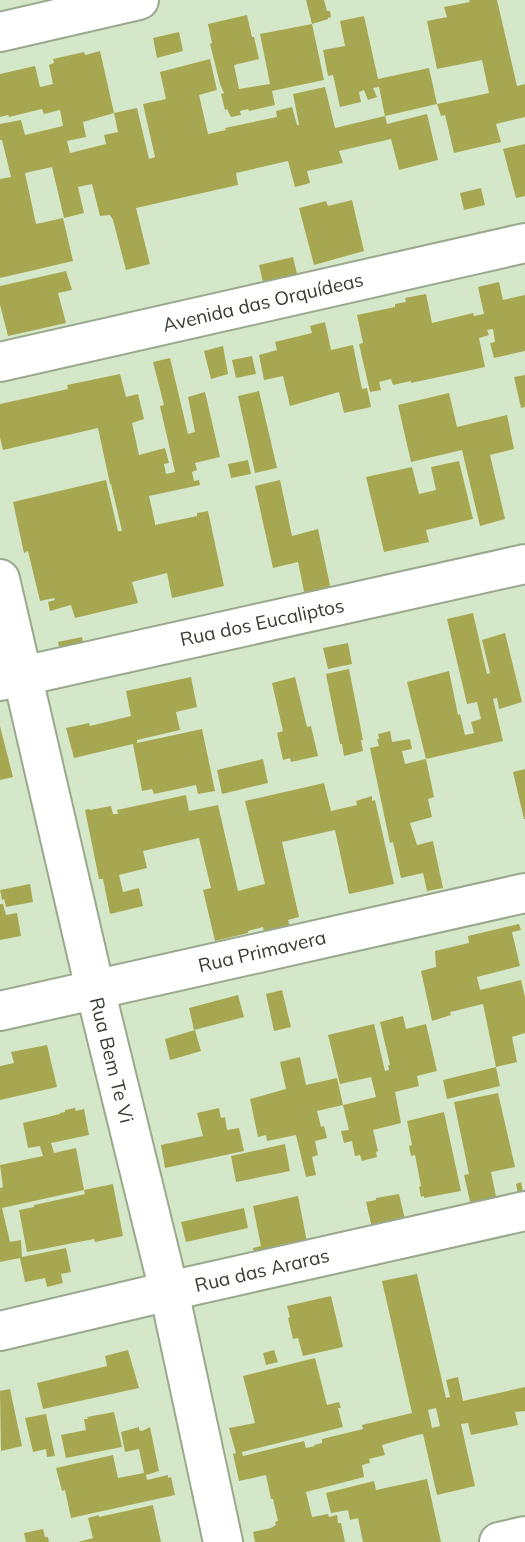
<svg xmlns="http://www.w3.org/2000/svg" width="525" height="1542" viewBox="0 0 525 1542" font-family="Mulish,sans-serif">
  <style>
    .building { fill: #a8a751; fill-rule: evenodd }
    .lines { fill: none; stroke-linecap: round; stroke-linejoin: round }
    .minor-casing { stroke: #99a98d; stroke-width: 42 }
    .minor { stroke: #fff; stroke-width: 38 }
    .labels { text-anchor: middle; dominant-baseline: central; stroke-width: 7; stroke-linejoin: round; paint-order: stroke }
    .street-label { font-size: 19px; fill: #363d31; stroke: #fff }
  </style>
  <rect width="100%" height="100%" fill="#d5e7c9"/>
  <path class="building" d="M 306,0 L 324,0 L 327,11 L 330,11 L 331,17 L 328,18 L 328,19 L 312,24 Z
    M 469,0 L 497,0 L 517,86 L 525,84 L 525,117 L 496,124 L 501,142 L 454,153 L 445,115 L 441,116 L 437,104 L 385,116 L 387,124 L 427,114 L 438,160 L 399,170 L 391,139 L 339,151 L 343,163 L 307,171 L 310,183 L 295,187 L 288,161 L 236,173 L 238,185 L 136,208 L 150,264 L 126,270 L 113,220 L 110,215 L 100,216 L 92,184 L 78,187 L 84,213 L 64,218 L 52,167 L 25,173 L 36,224 L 63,218 L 73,261 L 0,278 L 0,179 L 11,177 L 2,140 L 0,140 L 0,124 L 21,120 L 25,135 L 63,126 L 60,110 L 44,114 L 42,109 L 9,117 L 8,115 L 0,117 L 0,74 L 35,66 L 40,87 L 53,84 L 49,65 L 54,63 L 53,59 L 84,52 L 85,55 L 100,51 L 114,113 L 83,122 L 86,137 L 67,141 L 70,153 L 106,144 L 104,135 L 118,132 L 114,113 L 137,108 L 149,159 L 155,157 L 143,104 L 166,99 L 160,72 L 210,59 L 217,90 L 199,95 L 208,134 L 226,130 L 225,128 L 277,117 L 276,111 L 292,107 L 297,125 L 299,125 L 293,94 L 325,87 L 335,128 L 385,116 L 379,87 L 373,88 L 377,97 L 368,100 L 364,90 L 359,92 L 361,102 L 340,107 L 333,75 L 328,76 L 323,50 L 345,46 L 340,21 L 364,16 L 378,79 L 429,68 L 437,104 L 489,93 L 482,60 L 437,69 L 427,21 L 447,17 L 444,7 L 470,2 Z
    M 247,15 L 252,37 L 254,37 L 259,59 L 234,65 L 239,89 L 270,84 L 260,34 L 312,24 L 324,80 L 272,91 L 275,105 L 249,111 L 248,109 L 240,111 L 241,115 L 231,117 L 227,109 L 225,110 L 221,94 L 224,93 L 220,84 L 210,44 L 212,43 L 208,24 Z
    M 179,32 L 183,51 L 157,58 L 153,38 Z
    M 525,144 L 525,196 L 516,198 L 503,149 Z
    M 481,188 L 485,205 L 464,210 L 460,193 Z
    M 352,200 L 364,251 L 314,265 L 299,208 L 326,201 L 328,206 Z
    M 293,257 L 297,274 L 263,282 L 259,265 Z
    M 66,271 L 72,290 L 58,293 L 66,323 L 8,336 L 0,305 L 0,286 Z
    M 499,282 L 503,300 L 525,295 L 525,351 L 494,358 L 490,343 L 495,342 L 493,329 L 487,330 L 489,335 L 479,338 L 485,367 L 411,383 L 411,381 L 393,385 L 391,379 L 379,382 L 381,390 L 370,392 L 359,344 L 363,343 L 357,315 L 395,307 L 395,304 L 406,302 L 405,298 L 426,294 L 432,323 L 473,313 L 474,316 L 484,314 L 478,287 Z
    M 325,322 L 331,350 L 353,345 L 362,389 L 367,388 L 371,407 L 344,413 L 339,392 L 290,406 L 283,376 L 264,380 L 259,355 L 277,350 L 275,342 L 312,333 L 310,326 Z
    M 223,346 L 228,374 L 211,379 L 204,351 Z
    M 252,356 L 256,374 L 236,378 L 232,360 Z
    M 170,358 L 188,434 L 195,432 L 188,397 L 205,392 L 220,457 L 195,463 L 197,470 L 192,472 L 194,481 L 199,480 L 200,485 L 149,496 L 155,523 L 155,525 L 197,516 L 197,513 L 208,511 L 224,586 L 172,598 L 167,573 L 132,582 L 138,603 L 75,618 L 71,605 L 50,611 L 48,602 L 55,600 L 54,598 L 40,601 L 28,551 L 24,553 L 13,502 L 106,480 L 118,531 L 122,531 L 111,484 L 110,484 L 98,428 L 3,450 L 0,437 L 0,404 L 68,389 L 67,385 L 120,374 L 126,397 L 138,394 L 144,419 L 132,423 L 139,455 L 165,448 L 169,463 L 164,464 L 166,474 L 175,472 L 160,406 L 164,405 L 153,362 Z
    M 525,375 L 525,407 L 521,408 L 514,377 Z
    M 259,391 L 277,468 L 255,473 L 238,396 Z
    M 449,393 L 457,427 L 507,415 L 514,449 L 490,455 L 505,519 L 480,526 L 462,450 L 411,462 L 398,405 Z
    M 248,460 L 251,474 L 231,478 L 228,464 Z
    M 459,461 L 473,519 L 426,530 L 429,542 L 384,552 L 366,477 L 412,467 L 419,494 L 436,490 L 431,467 Z
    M 280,480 L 292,536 L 318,529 L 331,590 L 305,596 L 298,562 L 273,568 L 255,486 Z
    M 473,613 L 487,674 L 490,673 L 482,640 L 505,633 L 522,702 L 499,709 L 497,698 L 493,699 L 503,741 L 426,759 L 407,682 L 449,671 L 458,715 L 460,714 L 465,735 L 474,733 L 471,722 L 481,719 L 477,702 L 467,704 L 447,619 Z
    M 82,637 L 84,649 L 61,654 L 58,642 Z
    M 348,643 L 352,664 L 328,669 L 323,648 Z
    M 349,669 L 363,740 L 361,740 L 363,751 L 344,756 L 342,744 L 340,744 L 326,674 Z
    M 191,677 L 197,707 L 176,712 L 180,730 L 137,740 L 137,743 L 202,729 L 215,791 L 198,794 L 196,785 L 154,794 L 152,789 L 142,791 L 133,744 L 74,758 L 66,728 L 89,723 L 90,726 L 131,716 L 126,691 Z
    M 295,677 L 307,727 L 311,726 L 318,756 L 291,762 L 290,758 L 283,760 L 277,733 L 283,731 L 272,683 Z
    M 0,726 L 13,777 L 0,780 Z
    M 390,731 L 392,742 L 410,739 L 412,749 L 402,751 L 405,764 L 426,759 L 434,797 L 428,799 L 432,817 L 410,823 L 417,845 L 433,841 L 443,888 L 427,891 L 423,873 L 401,878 L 393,842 L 390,843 L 370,748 L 379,746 L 377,739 L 379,739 L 378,734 Z
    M 263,759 L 268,783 L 222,794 L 217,770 Z
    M 525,769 L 525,819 L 524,819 L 513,772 Z
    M 324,783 L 331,811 L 357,805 L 356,801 L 372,796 L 372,801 L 375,800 L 394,884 L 349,894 L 335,830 L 282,842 L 299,917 L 288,920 L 293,936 L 266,943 L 263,927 L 248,931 L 248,933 L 215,941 L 203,890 L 211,888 L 199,838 L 143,851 L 147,868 L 119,875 L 123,892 L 139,888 L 143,906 L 110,914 L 103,879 L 99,879 L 85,810 L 89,809 L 90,810 L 111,806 L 113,814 L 118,814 L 117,810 L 186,795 L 189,811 L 218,805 L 238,891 L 265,884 L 245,801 Z
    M 30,884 L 33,902 L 6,907 L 4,899 L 2,900 L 0,890 Z
    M 0,904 L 3,904 L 6,915 L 17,913 L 21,936 L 0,940 Z
    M 519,924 L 521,930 L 512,932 L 520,966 L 477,977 L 480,990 L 521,980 L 525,997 L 525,1033 L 512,1037 L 517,1062 L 496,1067 L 500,1086 L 447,1099 L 443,1080 L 496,1067 L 483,1004 L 450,1012 L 451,1015 L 432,1021 L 421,971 L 436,967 L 435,951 L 469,943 L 468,936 Z
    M 282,990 L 291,1027 L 274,1031 L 266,994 Z
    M 238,995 L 244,1017 L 194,1030 L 189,1008 Z
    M 403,1016 L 406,1029 L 426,1024 L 437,1071 L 417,1076 L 419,1086 L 395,1092 L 401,1123 L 373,1130 L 378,1151 L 376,1152 L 377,1157 L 362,1161 L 360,1155 L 355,1156 L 352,1141 L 344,1143 L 341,1131 L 349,1130 L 343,1105 L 376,1097 L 371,1077 L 340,1084 L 328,1035 L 374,1024 L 385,1071 L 389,1070 L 388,1065 L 390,1065 L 380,1022 Z
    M 195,1030 L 201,1051 L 170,1060 L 165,1039 Z
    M 47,1045 L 57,1087 L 0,1100 L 0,1066 L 14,1063 L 11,1052 Z
    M 300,1057 L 306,1085 L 337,1078 L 343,1105 L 317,1111 L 321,1127 L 324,1126 L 327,1138 L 315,1141 L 318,1155 L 312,1157 L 316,1175 L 306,1177 L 296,1135 L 267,1141 L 266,1135 L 258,1137 L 250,1099 L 286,1089 L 280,1062 Z
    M 498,1093 L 515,1167 L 491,1172 L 499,1211 L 472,1210 L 464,1175 L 469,1174 L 454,1102 Z
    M 75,1108 L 76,1111 L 84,1109 L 89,1135 L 51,1143 L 54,1153 L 76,1148 L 84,1190 L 2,1208 L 10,1242 L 21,1240 L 22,1257 L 66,1248 L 71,1272 L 61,1274 L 63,1283 L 47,1287 L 45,1278 L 25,1282 L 20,1258 L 0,1262 L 0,1188 L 3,1187 L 0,1165 L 43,1156 L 40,1146 L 28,1148 L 23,1123 L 60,1114 L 60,1113 L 65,1112 L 65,1110 Z
    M 219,1108 L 221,1118 L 225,1117 L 227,1130 L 239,1128 L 244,1151 L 165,1168 L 161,1145 L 203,1136 L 197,1113 Z
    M 444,1112 L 461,1191 L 424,1198 L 424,1196 L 421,1197 L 419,1187 L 421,1186 L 415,1155 L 411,1156 L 409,1146 L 412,1145 L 407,1121 Z
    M 285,1144 L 290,1171 L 236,1182 L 231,1156 Z
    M 521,1182 L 524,1198 L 519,1199 L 516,1184 Z
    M 113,1184 L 123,1236 L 95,1242 L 94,1239 L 27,1252 L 19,1210 L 34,1207 L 34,1205 L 85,1194 L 84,1190 Z
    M 399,1194 L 406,1224 L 373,1232 L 366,1202 L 376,1200 L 376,1198 Z
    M 298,1196 L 308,1247 L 255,1259 L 253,1248 L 261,1246 L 253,1206 Z
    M 244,1208 L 248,1228 L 186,1242 L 181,1222 Z
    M 417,1274 L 446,1398 L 450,1397 L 446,1380 L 458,1377 L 463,1401 L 525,1387 L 525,1411 L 515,1412 L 518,1425 L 471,1435 L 468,1423 L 461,1424 L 475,1486 L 437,1495 L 423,1434 L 417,1435 L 382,1445 L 385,1455 L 369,1459 L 370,1463 L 362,1465 L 364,1477 L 306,1492 L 312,1517 L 328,1514 L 329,1517 L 337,1515 L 338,1523 L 341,1523 L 345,1542 L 255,1542 L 253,1532 L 271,1528 L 276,1525 L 275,1522 L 278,1521 L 273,1499 L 271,1499 L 266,1475 L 239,1481 L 233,1454 L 236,1453 L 229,1428 L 255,1423 L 243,1376 L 315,1358 L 327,1405 L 339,1402 L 341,1408 L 338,1408 L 343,1427 L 242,1452 L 243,1456 L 304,1441 L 306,1448 L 315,1446 L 314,1445 L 322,1443 L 322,1439 L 363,1429 L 362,1425 L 412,1413 L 382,1281 ZM 436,1408 L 440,1426 L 432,1428 L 428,1410 Z
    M 331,1296 L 343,1347 L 303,1356 L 298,1338 L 293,1339 L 288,1318 L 290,1317 L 287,1306 Z
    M 128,1350 L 139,1388 L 43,1409 L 37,1383 L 107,1366 L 105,1356 Z
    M 274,1350 L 278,1362 L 266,1365 L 263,1353 Z
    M 10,1389 L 22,1446 L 1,1451 L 0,1391 Z
    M 114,1412 L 122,1447 L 66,1458 L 61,1435 L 86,1430 L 84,1419 L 88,1419 L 87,1417 Z
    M 46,1414 L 55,1456 L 47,1457 L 46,1449 L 33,1452 L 25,1418 Z
    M 139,1427 L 139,1430 L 142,1431 L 150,1427 L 159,1471 L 146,1475 L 147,1480 L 168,1475 L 168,1478 L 171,1477 L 175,1495 L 71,1518 L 65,1490 L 62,1491 L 56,1468 L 113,1455 L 118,1478 L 144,1473 L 139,1449 L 125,1452 L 121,1432 Z
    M 427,1479 L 441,1542 L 363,1542 L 358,1518 L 350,1520 L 348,1510 L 331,1513 L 326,1493 L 374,1481 L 376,1490 Z
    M 153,1505 L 161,1542 L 78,1542 L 93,1538 L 88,1518 L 99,1515 L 99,1517 Z
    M 43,1529 L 45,1537 L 48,1537 L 49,1542 L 26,1542 L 24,1533 Z"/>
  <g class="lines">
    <defs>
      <path id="minor" d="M 0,32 L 139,0
        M 0,362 L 525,243
        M 0,579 L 95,989 L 169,1291 L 223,1542
        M 0,681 L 525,564
        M 0,1011 L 525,893
        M 0,1331 L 169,1291 L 525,1211
        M 499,1542 L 525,1536"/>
    </defs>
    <use href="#minor" class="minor-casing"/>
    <use href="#minor" class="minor"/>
  </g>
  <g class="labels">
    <g class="street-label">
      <text transform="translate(263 302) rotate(-13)">Avenida das Orquídeas</text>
      <text transform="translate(262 622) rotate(-12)">Rua dos Eucaliptos</text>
      <text transform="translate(262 951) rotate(-13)">Rua Primavera</text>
      <text transform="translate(112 1060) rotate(76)">Rua Bem Te Vi</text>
      <text transform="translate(262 1270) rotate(-13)">Rua das Araras</text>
    </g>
  </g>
</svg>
